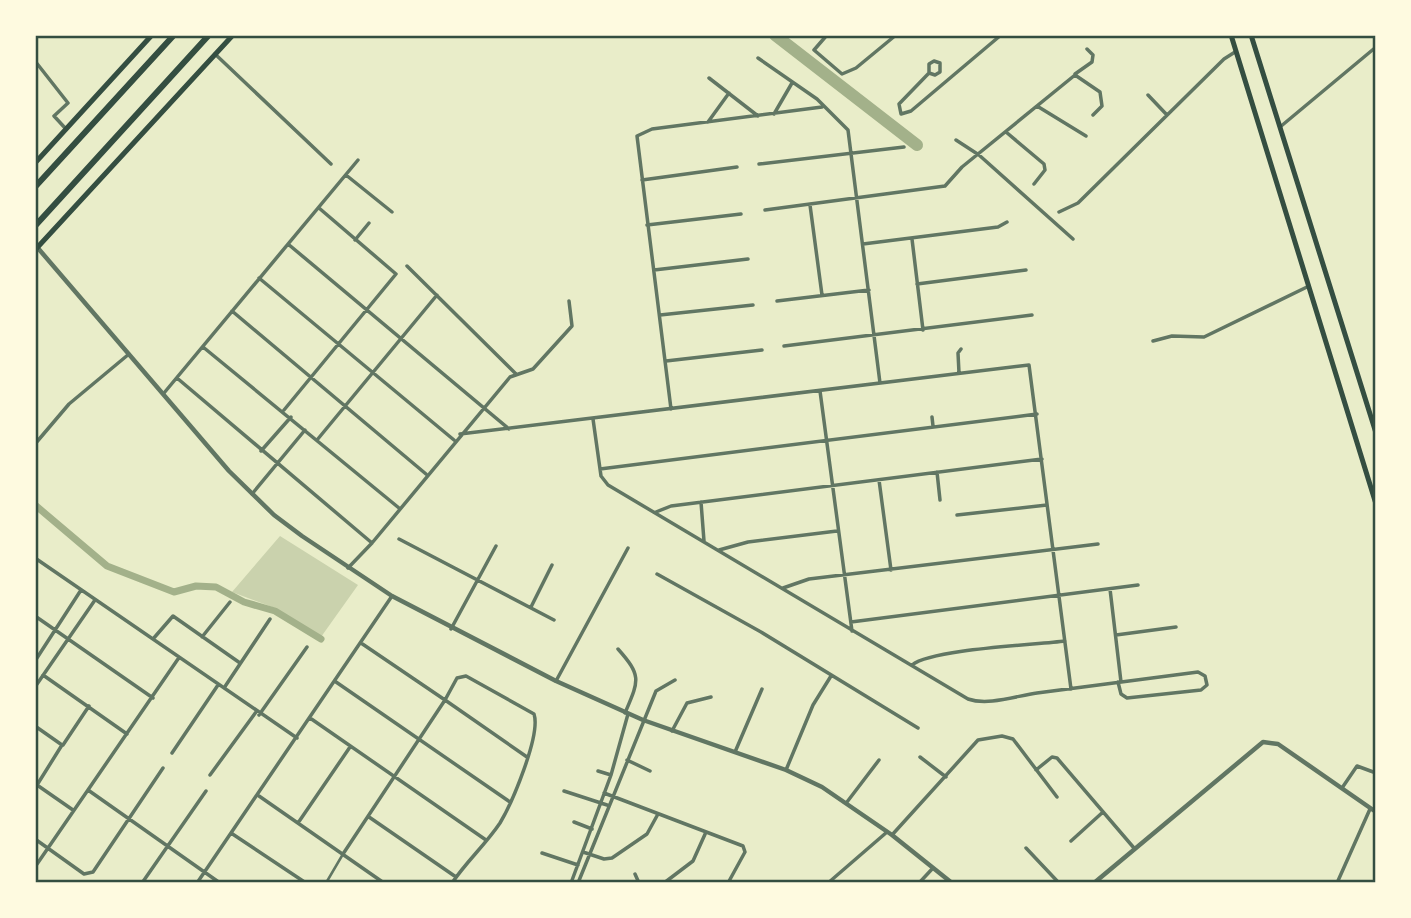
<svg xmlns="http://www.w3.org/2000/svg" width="1411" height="918" viewBox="0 0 1411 918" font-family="'PT Sans',sans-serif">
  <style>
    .green { fill: #cad2ad }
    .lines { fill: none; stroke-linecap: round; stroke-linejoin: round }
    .canal { stroke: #a3b18a; stroke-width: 7 }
    .river { stroke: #a3b18a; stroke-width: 12 }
    .pedestrian { stroke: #617663; stroke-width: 2.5 }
    .minor { stroke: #617663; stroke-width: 3.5 }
    .tertiary { stroke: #617663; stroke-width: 4.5 }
    .secondary { stroke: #344e41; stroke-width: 5 }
    .trunk { stroke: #344e41; stroke-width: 6 }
    .neatline { fill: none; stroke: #344e41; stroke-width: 2.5 }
  </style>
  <rect width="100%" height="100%" fill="#e9edc9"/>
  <path class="green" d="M 280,536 L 358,585 L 321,637 L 275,608 L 232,592 Z"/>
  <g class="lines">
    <path class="canal" d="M 35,505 L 107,566 L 174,592 L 196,586 L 216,587 L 244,602 L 275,611 L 321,639"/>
    <path class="river" d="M 775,35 L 917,145"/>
    <path class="pedestrian" d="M 326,883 L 343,854"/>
    <path class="minor" d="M 827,35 L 814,50 L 842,74 L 856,68 L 896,35
      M 215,54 L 331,164
      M 758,58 L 817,99 L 848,130 L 880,383
      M 35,61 L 68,103 L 54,116 L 66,129
      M 929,73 L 935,75 L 940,72 L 940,63 L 934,61 L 929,64 L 929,73 L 899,104 L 901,114 L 911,111 L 1001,35
      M 1075,74 L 1092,62 L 1093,55 L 1087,49
      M 709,78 L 758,116
      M 1148,95 L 1167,115
      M 1037,106 L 1086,136
      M 774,114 L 792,83
      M 708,122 L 729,93
      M 1280,127 L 1376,47
      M 1006,132 L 1044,164 L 1045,170 L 1034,184
      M 956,140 L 979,155 L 1073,239
      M 759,164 L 904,147
      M 346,175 L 392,212
      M 642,180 L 737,167
      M 810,205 L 822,295
      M 765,210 L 945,186 L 962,167 L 1075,75 L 1100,92 L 1102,106 L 1093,115
      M 1059,212 L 1078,203 L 1224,59 L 1235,52
      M 647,225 L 741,214
      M 912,239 L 923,330
      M 355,240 L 369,223
      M 288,244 L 509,429
      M 863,244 L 998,227 L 1007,222
      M 407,266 L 515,373
      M 654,270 L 748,259
      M 259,278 L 454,440
      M 917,284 L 1026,270
      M 777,301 L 869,290
      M 232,311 L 426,474
      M 660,315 L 753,305
      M 1153,341 L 1172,336 L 1204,337 L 1309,286
      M 784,346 L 1032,315
      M 203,347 L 399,508
      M 666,361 L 762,350
      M 959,373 L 958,353 L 961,349
      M 177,378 L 372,543
      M 820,391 L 852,631
      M 164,393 L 358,160
      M 671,409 L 637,136 L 652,129 L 822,107
      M 284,410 L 396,274 L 319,208
      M 932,417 L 933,426
      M 593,419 L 601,476 L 608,485 L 968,699 C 988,706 1016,696 1037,693 C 1090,686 1144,679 1198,672 L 1205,676 L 1207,685 L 1201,690 L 1127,698 L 1121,694 L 1118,682
      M 460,434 L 1029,365 L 1071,689
      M 317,440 L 437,295
      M 35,444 L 69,404 L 129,354
      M 261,451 L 291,417
      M 600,469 L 1037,414
      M 937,472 L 940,500
      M 879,480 L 891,570
      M 252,494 L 305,430
      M 701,502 L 704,541
      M 656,512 L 671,506 L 1042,459
      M 957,515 L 1047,505
      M 399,539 L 554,620
      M 719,550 L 748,542 L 837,531
      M 35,558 L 297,738
      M 348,568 L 372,543 L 510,377 L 533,369 L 572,326 L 569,301
      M 657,574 L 761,632 L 918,728
      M 783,588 L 809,579 L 1098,544
      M 1110,589 L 1121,682
      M 531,607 L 552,565
      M 35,616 L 153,698
      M 851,622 L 1138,585
      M 451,629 L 496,546
      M 1116,635 L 1176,627
      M 202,637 L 230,602
      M 153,639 L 173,616 L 240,663
      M 361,643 L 445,700 L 457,678 L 466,676 L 534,714 C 541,735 512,803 500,823 C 486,844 466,862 452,883
      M 618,649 C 642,676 639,680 625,713
      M 35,661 L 81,590
      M 912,665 C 932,649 1034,645 1065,641
      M 43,675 L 127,734
      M 556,681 L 628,548
      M 336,682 L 510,802
      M 35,687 L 95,600
      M 224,688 L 270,619
      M 259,715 L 307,647
      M 310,718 L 486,840
      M 35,726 L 62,745 L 37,785
      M 672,731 L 687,703 L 711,697
      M 63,745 L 89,706
      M 735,752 L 762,689
      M 172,753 L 218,685
      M 920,757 L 946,777
      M 627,760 L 650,771
      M 786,770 L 813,705 L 831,676
      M 1036,770 L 1052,757 L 1057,758 L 1134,848
      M 598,771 L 611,775
      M 210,775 L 256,712
      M 37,785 L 73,810
      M 1342,788 L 1357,766 L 1376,773
      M 88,790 L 220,883
      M 564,791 L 607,805
      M 604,793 L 743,846 L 745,852 L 728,883
      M 259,796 L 384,883
      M 847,802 L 879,760
      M 369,817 L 456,877
      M 574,822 L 592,829
      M 298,823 L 350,747
      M 231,833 L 306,883
      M 892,835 L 978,740 L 1002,736 L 1013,739 L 1057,797
      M 35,839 L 84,874 L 93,872 L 163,768
      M 1071,841 L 1103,812
      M 1026,848 L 1059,883
      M 583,852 L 604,859 L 612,858 L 647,834 L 658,814
      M 542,853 L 578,865
      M 343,854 L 445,700 L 527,757
      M 35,867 L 178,659
      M 635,874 L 639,883
      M 142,883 L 206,791
      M 197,883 L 392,596
      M 571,883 L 611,775 L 628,714
      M 578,883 L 656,691 L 675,680
      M 664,883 L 693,861 L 706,832
      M 828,883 L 887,832
      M 919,883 L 933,868
      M 1337,883 L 1370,809"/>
    <path class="tertiary" d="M 37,247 L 229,471 L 274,515 L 302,536 L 392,596 L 556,681 L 643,720 L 786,770 L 822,787 L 892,835 L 952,883
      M 1094,883 L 1263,742 L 1278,744 L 1376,812"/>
    <path class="secondary" d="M 1231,35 L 1376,504
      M 1251,35 L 1376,433
      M 35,163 L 152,35
      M 35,250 L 233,35"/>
    <path class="trunk" d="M 35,187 L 174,35
      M 35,226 L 209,35"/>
  </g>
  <rect width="1411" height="918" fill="none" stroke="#fefae0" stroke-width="74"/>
  <rect x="37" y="37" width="1337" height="844" class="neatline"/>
</svg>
